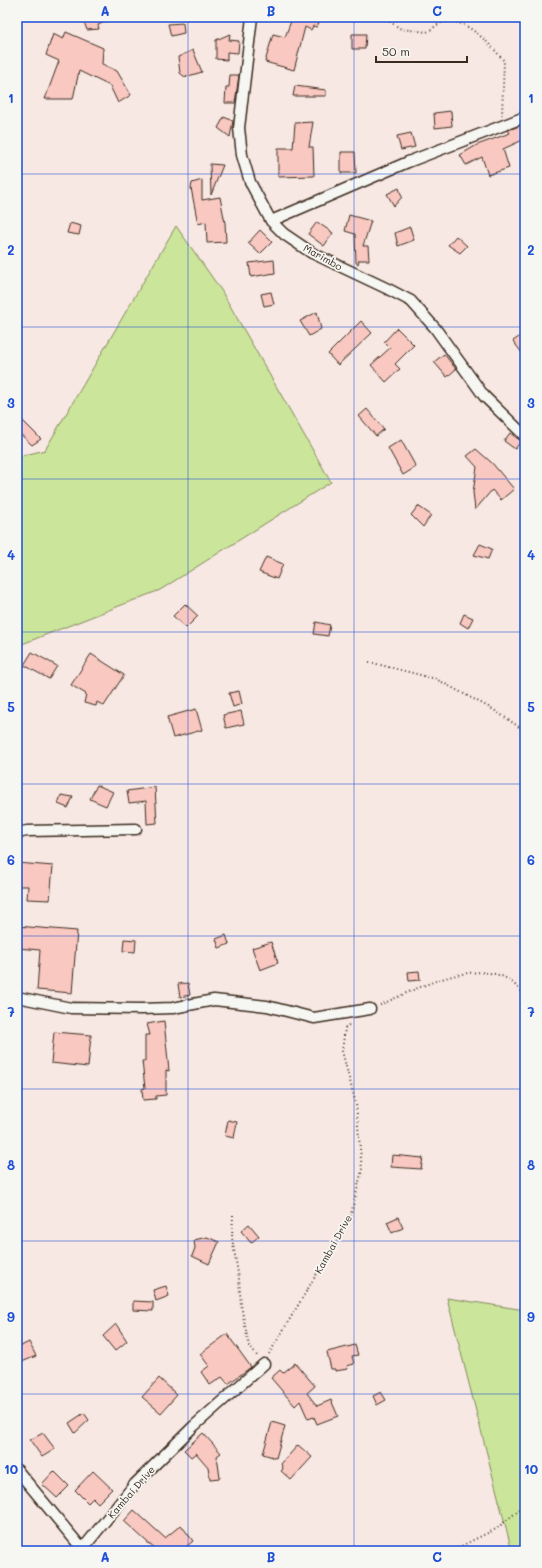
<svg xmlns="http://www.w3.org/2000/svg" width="542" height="1568" viewBox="0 0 542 1568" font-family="Mali,sans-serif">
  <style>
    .green { fill: #cbe59b; stroke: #83885c }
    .building { fill: #f8c8c1; stroke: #3b2a1e }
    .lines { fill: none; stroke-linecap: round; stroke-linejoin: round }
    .street-casing { stroke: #3b2a1e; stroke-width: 13 }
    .path { stroke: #3b2a1e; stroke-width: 2; stroke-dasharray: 1 3; stroke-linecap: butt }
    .street { stroke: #f6f6f2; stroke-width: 10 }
    .grid { fill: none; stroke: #1d4ed8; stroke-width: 1; stroke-opacity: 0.55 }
    .labels { text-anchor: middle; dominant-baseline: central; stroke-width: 3.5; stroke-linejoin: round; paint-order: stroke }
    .street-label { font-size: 10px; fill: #3b2a1e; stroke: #f6f6f2 }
    .neatline { fill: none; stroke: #1d4ed8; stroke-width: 1.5 }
    .grid-label { font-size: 13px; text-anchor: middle; font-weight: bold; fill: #1d4ed8 }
  </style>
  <rect width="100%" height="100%" fill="#f7e8e3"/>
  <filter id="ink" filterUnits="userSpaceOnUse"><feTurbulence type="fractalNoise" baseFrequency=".025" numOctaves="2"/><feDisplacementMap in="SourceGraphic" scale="8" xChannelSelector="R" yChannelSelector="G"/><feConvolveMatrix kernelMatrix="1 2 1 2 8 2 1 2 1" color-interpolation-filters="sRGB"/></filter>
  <g filter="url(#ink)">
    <path class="green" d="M 176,226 L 221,290 L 331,482 L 160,590 L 17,646 L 17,457 L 45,450 Z
      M 447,1298 L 525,1310 L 525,1551 L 512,1551 Z"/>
    <path class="building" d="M 82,17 L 116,17 L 98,25 L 99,29 L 87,30 Z
      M 281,17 L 321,17 L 317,27 L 313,26 L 311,30 L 305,27 L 294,70 L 265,62 L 273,34 L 285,37 L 291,21 Z
      M 183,23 L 184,33 L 171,36 L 168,24 Z
      M 66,32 L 103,48 L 102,64 L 117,71 L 131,95 L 118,103 L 110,86 L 79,71 L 73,99 L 45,99 L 59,61 L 46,55 L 53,34 L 63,39 Z
      M 230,34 L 229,40 L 239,41 L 238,53 L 227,52 L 227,60 L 216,59 L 216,40 Z
      M 352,34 L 366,34 L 365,49 L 352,49 Z
      M 193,50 L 202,72 L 185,77 L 180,73 L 178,57 Z
      M 230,75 L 239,75 L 235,103 L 225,103 L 226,87 L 229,87 Z
      M 295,86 L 326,90 L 326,96 L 293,96 Z
      M 451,111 L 452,126 L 435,128 L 434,113 Z
      M 224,117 L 233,121 L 230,137 L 218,128 Z
      M 313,122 L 309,147 L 313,147 L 314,176 L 278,177 L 278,148 L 293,148 L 295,123 Z
      M 522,125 L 525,132 L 525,139 L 503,149 L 509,168 L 488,175 L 482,157 L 466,165 L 460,155 L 477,145 L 510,133 L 508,130 Z
      M 411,133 L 415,147 L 401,150 L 397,136 Z
      M 341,152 L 355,152 L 356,173 L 341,173 Z
      M 210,164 L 223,165 L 211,195 Z
      M 202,180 L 202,200 L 220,197 L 225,223 L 226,242 L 207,243 L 206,222 L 198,224 L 191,188 L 192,183 Z
      M 399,188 L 402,197 L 394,206 L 387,194 Z
      M 349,215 L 371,221 L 363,246 L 368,246 L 369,260 L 359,260 L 358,264 L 356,263 L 355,234 L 345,231 Z
      M 317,222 L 333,233 L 324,246 L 308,234 Z
      M 70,223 L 81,226 L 79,235 L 67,233 Z
      M 410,227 L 414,240 L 398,246 L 395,233 Z
      M 260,230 L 272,242 L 260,254 L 248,243 Z
      M 456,236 L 467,246 L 460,253 L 448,245 Z
      M 274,260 L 275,273 L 251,277 L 249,263 Z
      M 271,292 L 274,304 L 264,306 L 261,294 Z
      M 317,312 L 321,329 L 309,336 L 300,321 Z
      M 361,321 L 372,333 L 338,365 L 328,354 Z
      M 397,328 L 414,345 L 395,364 L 400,369 L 386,382 L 371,365 L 390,348 L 384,342 Z
      M 525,333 L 525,357 L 513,341 Z
      M 444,354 L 456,369 L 447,377 L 434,362 Z
      M 367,409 L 384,429 L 376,436 L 359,416 Z
      M 22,420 L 41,439 L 32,445 L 17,431 L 17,426 Z
      M 510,433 L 521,441 L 515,449 L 504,441 Z
      M 401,440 L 416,467 L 403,475 L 388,448 Z
      M 476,449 L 492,463 L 514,489 L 501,500 L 492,490 L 475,510 L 473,492 L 477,467 L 467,456 Z
      M 418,506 L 431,515 L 423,527 L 411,515 Z
      M 480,544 L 492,549 L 488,559 L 474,555 Z
      M 266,557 L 283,564 L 277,579 L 259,572 Z
      M 185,604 L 198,616 L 186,628 L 173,616 Z
      M 464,614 L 473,618 L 468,628 L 460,623 Z
      M 316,622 L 330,625 L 328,636 L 314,634 Z
      M 32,652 L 57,666 L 49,679 L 24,665 Z
      M 91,654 L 124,675 L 104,706 L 97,702 L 96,706 L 84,703 L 86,694 L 71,685 Z
      M 239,691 L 242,704 L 233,707 L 229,693 Z
      M 196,709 L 202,730 L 173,738 L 167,717 Z
      M 241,711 L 244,724 L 226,728 L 223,715 Z
      M 97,785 L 113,792 L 106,806 L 90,799 Z
      M 155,787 L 157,823 L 147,824 L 146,801 L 129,803 L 127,791 Z
      M 61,795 L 73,797 L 68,808 L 58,804 Z
      M 17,863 L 53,866 L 50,900 L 27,899 L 28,886 L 17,886 Z
      M 17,926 L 77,931 L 72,993 L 37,990 L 40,950 L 17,948 Z
      M 226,935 L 229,944 L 219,948 L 216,939 Z
      M 124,939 L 136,940 L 135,952 L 123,951 Z
      M 271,942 L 278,963 L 260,970 L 252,948 Z
      M 419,971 L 420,980 L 409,981 L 408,972 Z
      M 188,983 L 190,995 L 180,997 L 178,984 Z
      M 164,1021 L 169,1071 L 166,1070 L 166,1095 L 156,1096 L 156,1099 L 143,1100 L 142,1089 L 145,1088 L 142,1061 L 145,1061 L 145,1035 L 150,1035 L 147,1024 Z
      M 54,1032 L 91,1035 L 88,1067 L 51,1063 Z
      M 228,1120 L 237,1122 L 234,1138 L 225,1136 Z
      M 392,1155 L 423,1158 L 421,1169 L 391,1167 Z
      M 398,1217 L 403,1228 L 392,1233 L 387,1222 Z
      M 249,1224 L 259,1236 L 251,1243 L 241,1231 Z
      M 207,1237 L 219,1242 L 209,1264 L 192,1256 L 195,1248 L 194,1240 Z
      M 166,1286 L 169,1296 L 156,1301 L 153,1290 Z
      M 133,1301 L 153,1302 L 153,1311 L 133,1310 Z
      M 116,1324 L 127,1341 L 115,1351 L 103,1336 Z
      M 227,1334 L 251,1367 L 228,1384 L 222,1377 L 210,1385 L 201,1372 L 209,1366 L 200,1354 Z
      M 29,1342 L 36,1356 L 22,1362 L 17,1354 L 17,1348 Z
      M 355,1345 L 358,1355 L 352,1356 L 354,1364 L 347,1366 L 348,1369 L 335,1371 L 335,1369 L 331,1369 L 327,1352 Z
      M 295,1363 L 315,1386 L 307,1393 L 317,1406 L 331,1400 L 338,1416 L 317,1424 L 314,1417 L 308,1419 L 300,1401 L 295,1406 L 271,1378 L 280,1370 L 283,1373 Z
      M 159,1378 L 177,1395 L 161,1413 L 142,1397 Z
      M 381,1392 L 386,1400 L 377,1405 L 373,1396 Z
      M 84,1413 L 89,1420 L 75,1433 L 69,1423 Z
      M 272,1422 L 285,1426 L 276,1458 L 263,1454 Z
      M 43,1433 L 55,1449 L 42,1457 L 30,1440 Z
      M 203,1433 L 221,1453 L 217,1456 L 220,1478 L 210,1479 L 208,1467 L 196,1453 L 191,1457 L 184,1450 Z
      M 298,1445 L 312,1457 L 291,1480 L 281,1471 L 283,1469 L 281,1464 Z
      M 54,1471 L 69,1486 L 57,1498 L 42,1484 Z
      M 93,1471 L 112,1489 L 98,1503 L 93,1498 L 88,1503 L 75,1490 Z
      M 134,1510 L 165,1538 L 181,1525 L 193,1541 L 181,1551 L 157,1551 L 124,1521 Z"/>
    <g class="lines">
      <defs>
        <path id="street" d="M 252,17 L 239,128 L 242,155 L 250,182 L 271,221 L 284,234 L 312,253 L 388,289 L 411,301 L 435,328 L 484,396 L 525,436
          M 271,221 L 408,162 L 525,117
          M 17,833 L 27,831 L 136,829
          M 17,997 L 71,1008 L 141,1009 L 173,1008 L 214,1000 L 267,1006 L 314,1018 L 370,1009
          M 17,1470 L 84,1551
          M 81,1551 L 135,1484 L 194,1426 L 264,1364"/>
      </defs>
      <use href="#street" class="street-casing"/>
      <path class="path" d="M 383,17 L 401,29 L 427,32 C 432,29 438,24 443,22 C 465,16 492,46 504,61 L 502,115
        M 369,662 L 436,679 L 494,710 L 525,731
        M 380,1005 C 414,990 467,961 504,977 C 511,980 519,989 525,995
        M 233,1215 L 232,1238 L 239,1279 L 241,1305 L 249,1346 L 258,1357
        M 269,1354 L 350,1218 L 362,1170 L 356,1104 L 342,1051 L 345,1028 L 351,1023
        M 451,1551 L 496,1529 L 525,1505"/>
      <use href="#street" class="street"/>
    </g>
  </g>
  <path class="grid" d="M 188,17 L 188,1551M 354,17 L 354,1551M 17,174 L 525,174M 17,327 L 525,327M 17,479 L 525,479M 17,632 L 525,632M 17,784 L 525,784M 17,936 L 525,936M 17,1089 L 525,1089M 17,1241 L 525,1241M 17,1394 L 525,1394"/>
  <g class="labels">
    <g class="street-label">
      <text transform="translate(323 257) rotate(29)">Marimbo</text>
      <text transform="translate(333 1244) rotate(-61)">Kambai Drive</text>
      <text transform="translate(131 1492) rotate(-49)">Kambai Drive</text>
    </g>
  </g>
  <rect width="542" height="1568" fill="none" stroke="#f6f6f2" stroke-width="44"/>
  <path d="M376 56v6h91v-6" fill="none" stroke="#3b2a1e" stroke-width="2"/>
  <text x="382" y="56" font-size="12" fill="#3b2a1e" stroke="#f6f6f2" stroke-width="3" paint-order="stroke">50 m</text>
  <rect x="22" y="22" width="498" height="1524" class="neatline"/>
  <g class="grid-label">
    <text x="105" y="16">A</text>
    <text x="271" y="16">B</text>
    <text x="437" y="16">C</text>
    <text x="11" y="103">1</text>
    <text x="531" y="103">1</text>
    <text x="11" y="255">2</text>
    <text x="531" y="255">2</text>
    <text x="11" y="408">3</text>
    <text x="531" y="408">3</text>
    <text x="11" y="560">4</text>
    <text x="531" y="560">4</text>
    <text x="11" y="712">5</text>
    <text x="531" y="712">5</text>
    <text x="11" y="865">6</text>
    <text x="531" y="865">6</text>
    <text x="11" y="1017">7</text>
    <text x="531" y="1017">7</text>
    <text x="11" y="1170">8</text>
    <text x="531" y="1170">8</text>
    <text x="11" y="1322">9</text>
    <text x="531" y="1322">9</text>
    <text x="11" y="1474">10</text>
    <text x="531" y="1474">10</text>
    <text x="105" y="1562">A</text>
    <text x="271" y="1562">B</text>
    <text x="437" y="1562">C</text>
  </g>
</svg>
